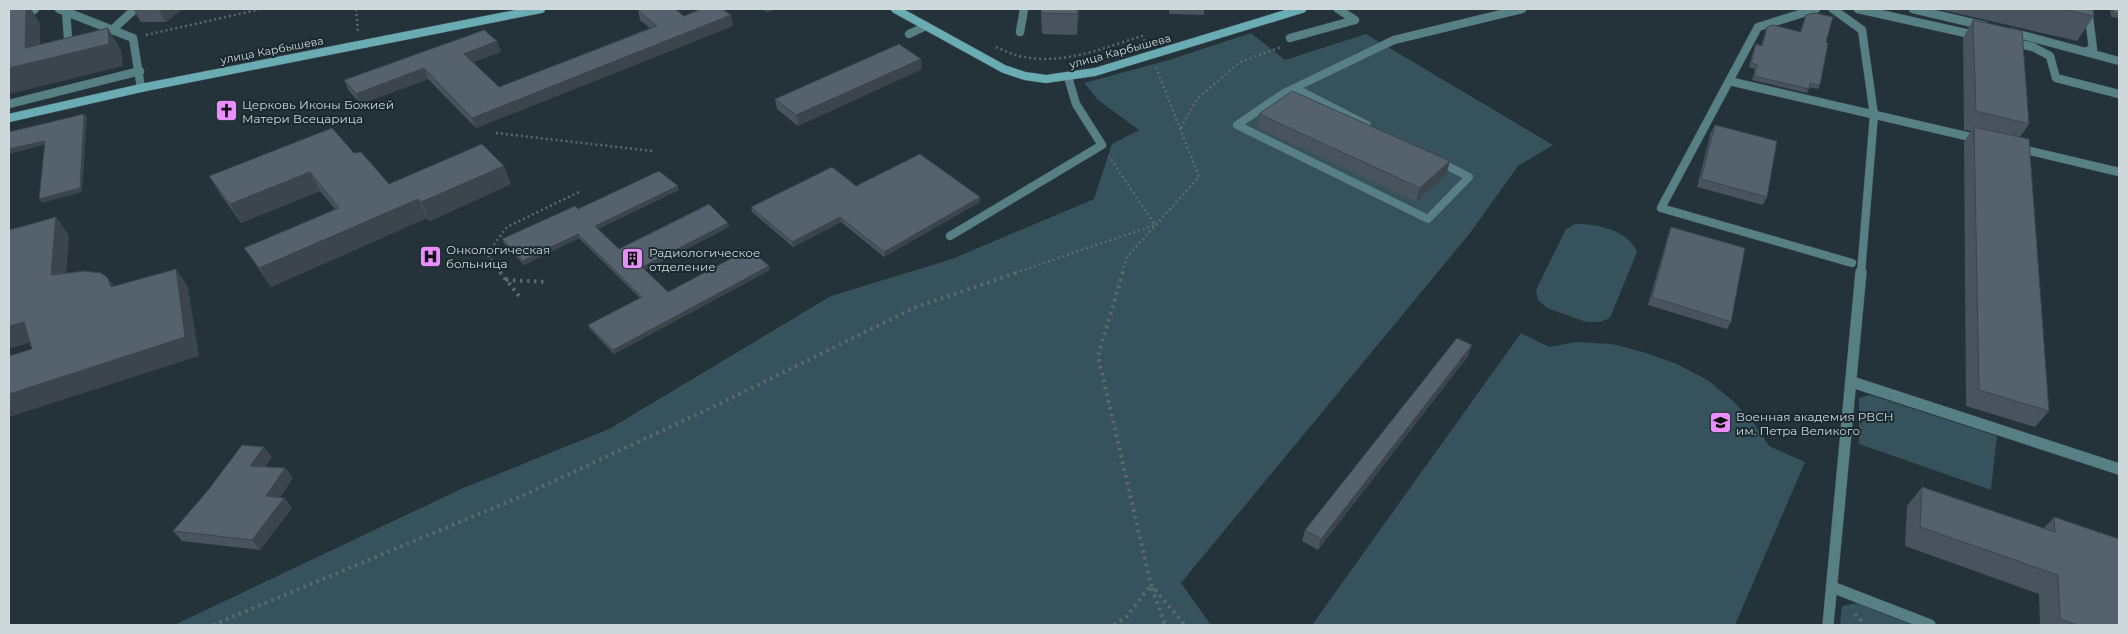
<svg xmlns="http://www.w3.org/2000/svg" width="2128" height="634" viewBox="0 0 2128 634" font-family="Montserrat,sans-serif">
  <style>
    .green { fill: #35525d }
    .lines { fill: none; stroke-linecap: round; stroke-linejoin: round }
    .lane-far1-casing { stroke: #425156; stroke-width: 9 }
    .lane-casing { stroke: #425156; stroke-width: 12 }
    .secondary-casing { stroke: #425156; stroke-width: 9 }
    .path-far1 { stroke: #5c6a6f; stroke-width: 2.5; stroke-dasharray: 2 3; stroke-linecap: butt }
    .path { stroke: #5c6a6f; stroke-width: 4; stroke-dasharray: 2.5 4.5; stroke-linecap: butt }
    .lane-far1 { stroke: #578084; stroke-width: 8 }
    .lane { stroke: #578084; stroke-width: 11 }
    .secondary { stroke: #69acb3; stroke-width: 8 }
    .wall { fill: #49535d }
    .shaded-wall { fill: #3c444c }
    .building { fill: #55616c; stroke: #3c444c }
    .labels { text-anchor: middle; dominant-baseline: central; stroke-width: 4; stroke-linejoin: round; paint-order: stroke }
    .far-street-label { font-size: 11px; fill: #ced8db; stroke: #1a292f }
    .poi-label { font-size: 12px; fill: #ced8db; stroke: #1a292f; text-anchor: start }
  </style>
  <rect width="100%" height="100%" fill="#233339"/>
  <path class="green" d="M 1251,33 L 1285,60 L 1366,34 L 1553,145 L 1518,166 L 1470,233 L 1181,583 L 1211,625 L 174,625 L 461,489 L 609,429 L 831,296 L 952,259 L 1094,199 L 1112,144 L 1139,130 L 1098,100 L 1084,83 L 1169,60 Z
    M 1575,224 C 1596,223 1630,231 1637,252 L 1610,318 L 1600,322 L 1586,322 L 1547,308 L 1538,300 L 1536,290 L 1566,229 Z
    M 1521,333 L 1549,347 L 1577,342 L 1612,344 L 1643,352 L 1677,364 L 1709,381 L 1733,401 L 1755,425 L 1769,446 L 1805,462 L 1735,625 L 1312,625 Z
    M 1870,395 L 1997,436 L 1991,490 L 1859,444 L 1859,398 Z
    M 1857,603 L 1912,625 L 1840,625 L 1842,606 Z"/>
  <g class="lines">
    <defs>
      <path id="lane-far1" d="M 59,9 L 133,38 L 141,88
        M 1338,9 L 1355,20
        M 1816,9 L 1758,27 L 1661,208 L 1852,263
        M 1833,9 L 1862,30 L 1874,115 L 1861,273
        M 1858,9 L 1979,36
        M 1913,9 L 1985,26
        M 66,11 L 69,51
        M 2082,16 L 2089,17 L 2093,49 L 2087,51
        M 9,24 L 17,23 L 35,9
        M 112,30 L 135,9
        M 1020,32 L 1024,9
        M 2011,32 L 2119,61
        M 909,34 L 926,26
        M 1290,38 L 1355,20
        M 2011,42 L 2033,47 L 2050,56 L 2056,78 L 2119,94
        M 1729,81 L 1979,139
        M 1295,88 L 1367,125
        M 9,104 L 140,71
        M 2018,148 L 2119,172
        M 1438,161 L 1469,177 L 1428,219 L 1237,125 L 1284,93 L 1394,40 L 1522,9
        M 950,236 L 1102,145 L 1076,104 L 1068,77"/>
      <path id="lane" d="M 1852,382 L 2119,469
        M 1832,587 L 1930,625
        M 1828,625 L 1861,272"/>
      <path id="secondary" d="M 895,9 L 1004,69 L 1025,76 L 1046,79 L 1095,72 L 1302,9
        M 9,118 L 141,88 L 541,9"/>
    </defs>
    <use href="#lane-far1" class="lane-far1-casing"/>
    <use href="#lane" class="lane-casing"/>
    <use href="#secondary" class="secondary-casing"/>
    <path class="path-far1" d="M 356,9 L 358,32
      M 146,35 L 261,9
      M 996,47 C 1005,51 1015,56 1025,57 C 1064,65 1106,47 1142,36 L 1146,43
      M 1181,128 L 1197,99 L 1240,62 L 1281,47
      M 496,133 L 652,151
      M 501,273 L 487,254 L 507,227 L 579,192
      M 1015,273 L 1155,225 L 1109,156
      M 1122,273 L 1127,257 L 1199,177 L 1156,67"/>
    <path class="path" d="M 500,272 L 519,296
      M 1123,272 L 1098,356 L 1151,585 L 1185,625
      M 506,280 L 548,282
      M 1152,588 L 1165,625
      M 1855,614 L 1865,625
      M 213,625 L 522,496 L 713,407 L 916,307 L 1019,272
      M 1114,625 L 1127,616 L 1151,585"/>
    <use href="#lane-far1" class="lane-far1"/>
    <use href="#lane" class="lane"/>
    <use href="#secondary" class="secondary"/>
  </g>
  <path class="wall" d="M 133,9 L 182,9 L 166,22 L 141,22 Z
    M 761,9 L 776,9 L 767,12 Z
    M 1079,9 L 1077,35 L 1042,34 L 1041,13 Z
    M 1169,9 L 1204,9 L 1204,15 L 1169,14 Z
    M 1938,9 L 2093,9 L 2094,16 L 2077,41 Z
    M 2110,9 L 2119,9 L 2119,18 L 2111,17 Z
    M 638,10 L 684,16 L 731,15 L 733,26 L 476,128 L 428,79 L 361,104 L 349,91 L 344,80 L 501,52 L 473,62 L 499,87 L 650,28 L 640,20 Z
    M 1806,15 L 1826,42 L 1820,85 L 1818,89 L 1809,87 L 1807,93 L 1752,80 L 1755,69 L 1749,67 L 1754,48 L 1756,44 L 1761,46 L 1767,27 L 1800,32 Z
    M 1973,20 L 2029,124 L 2020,137 L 2049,411 L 2035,427 L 1966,406 L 1964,142 L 1971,131 L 1964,130 L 1963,38 Z
    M 922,69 L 798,126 L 777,109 L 775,99 Z
    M 1259,114 L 1450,161 L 1446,175 L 1416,202 L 1258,128 Z
    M 1715,125 L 1767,197 L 1763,205 L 1697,187 L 1711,132 Z
    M 354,153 L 389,184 L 504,166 L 511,184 L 430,221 L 427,218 L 271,287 L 244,248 L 335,209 L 320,191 L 241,223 L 221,195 L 209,176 Z
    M 856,186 L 980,197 L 980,202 L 884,257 L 841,222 L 793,247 L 752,212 L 751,207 Z
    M 679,190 L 598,229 L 619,249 L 728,223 L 729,227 L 645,270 L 668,292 L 770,270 L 614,354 L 590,329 L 588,325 L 640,298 L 579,238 L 524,265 L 504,243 L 502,239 Z
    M 1671,227 L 1731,322 L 1727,329 L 1648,305 L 1668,235 Z
    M 1472,345 L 1468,356 L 1318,550 L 1302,541 L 1305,530 Z
    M 272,457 L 265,467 L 285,468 L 293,478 L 280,497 L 284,498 L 292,508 L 260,550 L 182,541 L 173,531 Z
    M 1922,487 L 2044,528 L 2054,517 L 2119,625 L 2040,625 L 2039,594 L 1905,546 L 1907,506 Z"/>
  <path class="shaded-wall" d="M 26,9 L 31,9 L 40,23 L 40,60 L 108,28 L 121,50 L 123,66 L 9,94 L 9,68 Z
    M 158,9 L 182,9 L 166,22 Z
    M 766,9 L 776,9 L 767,12 Z
    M 1078,9 L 1079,9 L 1079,11 L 1077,35 Z
    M 731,15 L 733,26 L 476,128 L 472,118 Z
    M 497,41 L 501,52 L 468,64 L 464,54 Z
    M 921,59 L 922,69 L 798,126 L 796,115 Z
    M 424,68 L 428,79 L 361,104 L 356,94 Z
    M 84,114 L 87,117 L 82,192 L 42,203 L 39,199 Z
    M 45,141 L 48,144 L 9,154 L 9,149 Z
    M 1450,161 L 1446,175 L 1416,202 L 1420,188 Z
    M 504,166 L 511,184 L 430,221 L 421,202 Z
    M 310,172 L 320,191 L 241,223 L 230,204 Z
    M 678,186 L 679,190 L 596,230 L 595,226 Z
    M 980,197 L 980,202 L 884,257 L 884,252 Z
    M 418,199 L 427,218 L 271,287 L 259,268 Z
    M 56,217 L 69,235 L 65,294 L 51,275 Z
    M 840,217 L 841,222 L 793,247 L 792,242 Z
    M 728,223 L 729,227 L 643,271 L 642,267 Z
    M 578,234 L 579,238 L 524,265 L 523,261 Z
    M 769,266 L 770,270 L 614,354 L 613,350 Z
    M 176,269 L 188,287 L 199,356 L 9,417 L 9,394 Z
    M 108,278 L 122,296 L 111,287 Z
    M 24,322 L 39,340 L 9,349 L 9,326 Z
    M 1472,345 L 1468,356 L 1318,550 L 1321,539 Z
    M 264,447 L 272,457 L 258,476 L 250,466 Z
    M 285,468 L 293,478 L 274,506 L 266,496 Z
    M 284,498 L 292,508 L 260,550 L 252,540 Z"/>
  <path class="building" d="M 9,9 L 26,9 L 25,48 L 108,28 L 109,44 L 9,68 Z
    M 641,9 L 675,9 L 684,16 L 701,9 L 722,9 L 731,15 L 472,118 L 424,68 L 356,94 L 344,80 L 484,30 L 497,41 L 464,54 L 499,87 L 657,26 L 638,10 Z
    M 1042,9 L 1078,9 L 1077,14 L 1041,13 Z
    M 2060,9 L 2093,9 L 2094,16 Z
    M 2113,9 L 2119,9 L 2119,14 L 2113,13 Z
    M 1814,13 L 1833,17 L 1826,42 L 1828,43 L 1820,85 L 1810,83 L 1809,89 L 1754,76 L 1757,65 L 1751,63 L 1756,44 L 1762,46 L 1767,27 L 1773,25 L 1801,32 L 1806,15 Z
    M 1973,20 L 2022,31 L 2029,124 L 1976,111 Z
    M 899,44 L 921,59 L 796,115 L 775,99 Z
    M 1292,91 L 1450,161 L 1420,188 L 1259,114 Z
    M 84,114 L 80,188 L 39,199 L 45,141 L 9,149 L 9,132 Z
    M 1715,125 L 1777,141 L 1767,197 L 1701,179 Z
    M 1974,127 L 2029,139 L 2049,411 L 1979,390 Z
    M 332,128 L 354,153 L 361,152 L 389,184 L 482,144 L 504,166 L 421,202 L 418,199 L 259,268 L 244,248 L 339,208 L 310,172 L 230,204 L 209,176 Z
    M 920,154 L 980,197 L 884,252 L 840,217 L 792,242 L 751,207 L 832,167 L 856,186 Z
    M 659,171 L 678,186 L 595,226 L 619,249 L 709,204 L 728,223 L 642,267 L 668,292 L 749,249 L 769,266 L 613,350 L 588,325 L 642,297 L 578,234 L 523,261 L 502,239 L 575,206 L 578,209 Z
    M 56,217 L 51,275 L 85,271 L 101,273 L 108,278 L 111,287 L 176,269 L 185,337 L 9,394 L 9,356 L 32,349 L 24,322 L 9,326 L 9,230 Z
    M 1671,227 L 1745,248 L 1731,322 L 1652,297 Z
    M 1457,338 L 1472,345 L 1321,539 L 1305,530 Z
    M 242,445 L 264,447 L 250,466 L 285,468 L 266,496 L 284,498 L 252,540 L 173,531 L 209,489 Z
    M 1922,487 L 2055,532 L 2054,517 L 2119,539 L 2119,625 L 2078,625 L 2060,619 L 2058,575 L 1920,527 Z"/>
  <defs>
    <symbol id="church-square" viewBox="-11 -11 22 22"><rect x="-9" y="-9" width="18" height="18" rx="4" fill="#ea8dfd" stroke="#1a292f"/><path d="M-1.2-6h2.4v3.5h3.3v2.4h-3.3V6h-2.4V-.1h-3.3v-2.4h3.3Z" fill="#111"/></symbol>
    <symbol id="hospital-square" viewBox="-11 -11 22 22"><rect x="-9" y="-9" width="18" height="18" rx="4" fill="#ea8dfd" stroke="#1a292f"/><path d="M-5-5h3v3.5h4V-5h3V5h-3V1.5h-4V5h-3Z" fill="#111"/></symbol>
    <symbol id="building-square" viewBox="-11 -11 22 22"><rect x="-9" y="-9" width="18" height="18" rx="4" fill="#ea8dfd" stroke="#1a292f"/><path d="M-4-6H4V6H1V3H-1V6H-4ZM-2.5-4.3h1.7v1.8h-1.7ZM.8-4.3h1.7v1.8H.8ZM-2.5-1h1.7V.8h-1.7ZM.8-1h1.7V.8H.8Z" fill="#111"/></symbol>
    <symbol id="university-square" viewBox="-11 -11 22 22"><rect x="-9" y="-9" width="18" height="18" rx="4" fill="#ea8dfd" stroke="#1a292f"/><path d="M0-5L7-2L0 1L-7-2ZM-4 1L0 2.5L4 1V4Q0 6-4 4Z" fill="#111"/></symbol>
  </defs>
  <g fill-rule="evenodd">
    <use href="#church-square" x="214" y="98" width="25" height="25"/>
    <use href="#hospital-square" x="418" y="244" width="25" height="25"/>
    <use href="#building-square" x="620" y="246" width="25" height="25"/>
    <use href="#university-square" x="1708" y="410" width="25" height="25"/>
  </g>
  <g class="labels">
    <g class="far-street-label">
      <text transform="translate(272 50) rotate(-11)">улица Карбышева</text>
      <text transform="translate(1120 51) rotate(-15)">улица Карбышева</text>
    </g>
    <g class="poi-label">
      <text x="242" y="104">Церковь Иконы Божией<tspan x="242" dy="14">Матери Всецарица</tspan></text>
      <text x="446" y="249">Онкологическая<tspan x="446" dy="14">больница</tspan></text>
      <text x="649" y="252">Радиологическое<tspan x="649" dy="14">отделение</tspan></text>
      <text x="1736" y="416">Военная академия РВСН<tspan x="1736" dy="14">им. Петра Великого</tspan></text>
    </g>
  </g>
  <rect width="2128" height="634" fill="none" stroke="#ced8db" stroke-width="20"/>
</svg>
